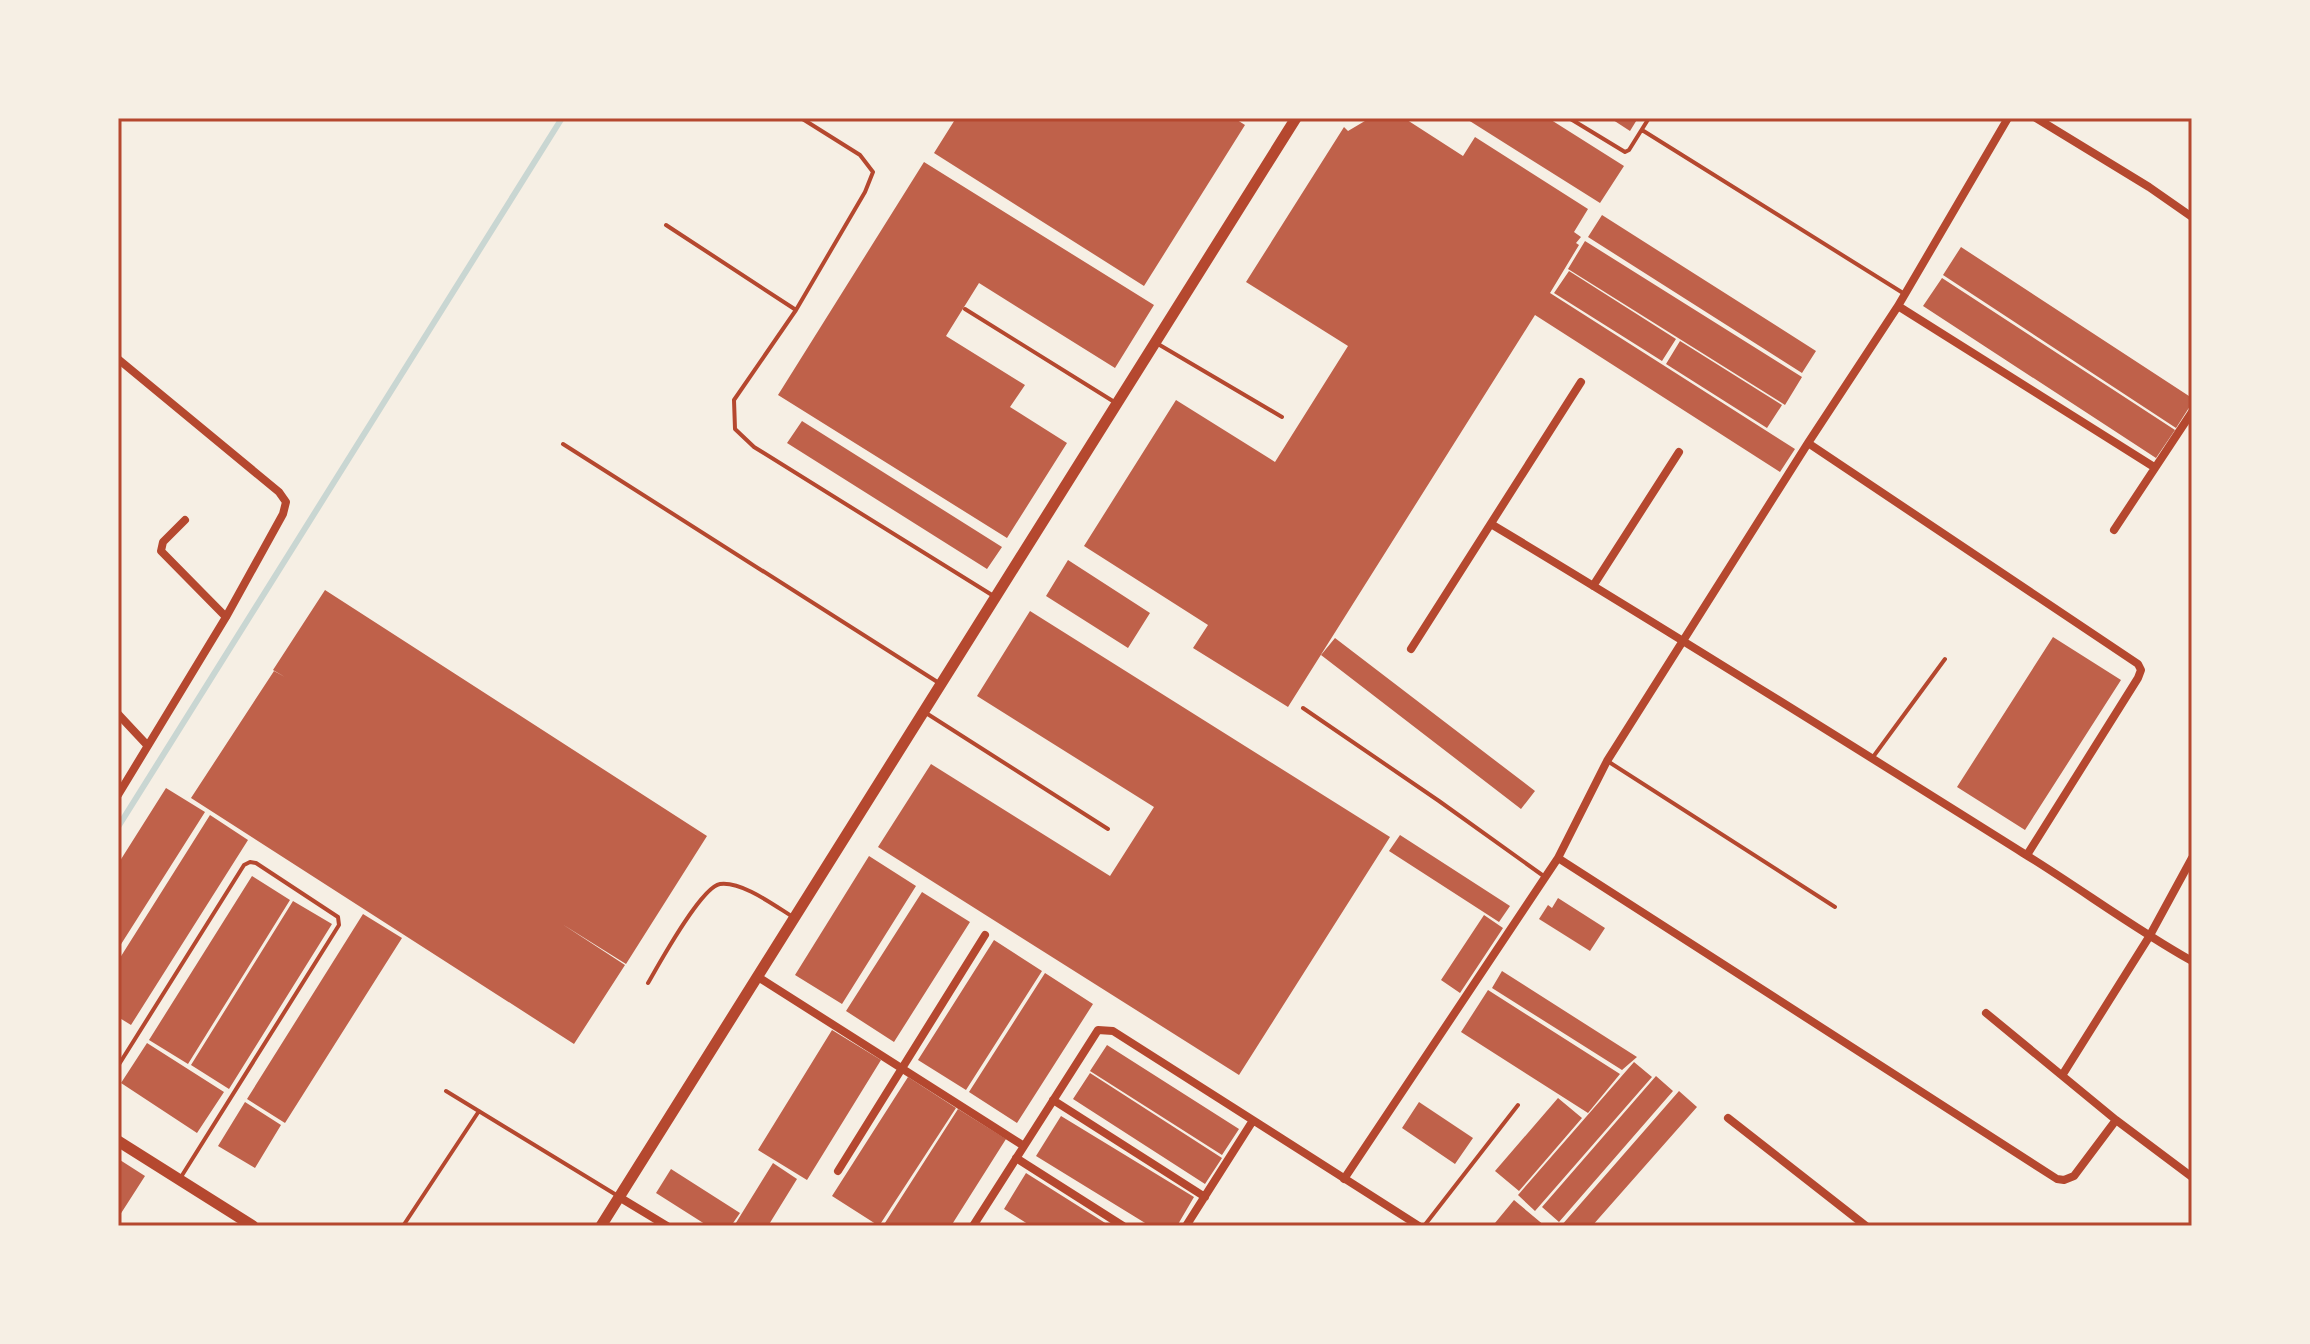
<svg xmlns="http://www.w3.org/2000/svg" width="2310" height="1344" viewBox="0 0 2310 1344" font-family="Lora,serif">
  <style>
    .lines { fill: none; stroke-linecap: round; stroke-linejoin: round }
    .stream { stroke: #c9d6d2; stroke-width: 6 }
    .building { fill: #bf614a }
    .service { stroke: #b5482f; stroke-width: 4 }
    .minor { stroke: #b5482f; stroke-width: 8 }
    .tertiary { stroke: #b5482f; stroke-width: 11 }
    .neatline { fill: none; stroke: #b5482f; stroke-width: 3 }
  </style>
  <rect width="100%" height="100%" fill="#f6efe4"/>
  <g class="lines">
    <path class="stream" d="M 118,827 L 562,118"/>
  </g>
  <path class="building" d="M 956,118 L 1234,118 L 1245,125 L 1144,286 L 934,153 Z
    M 1370,118 L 1404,118 L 1463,156 L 1475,137 L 1588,209 L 1574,232 L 1581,237 L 1576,243 L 1579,245 L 1550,293 L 1795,449 L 1780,472 L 1535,315 L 1288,707 L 1193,648 L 1208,625 L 1084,546 L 1176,400 L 1275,462 L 1348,346 L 1246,282 L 1344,127 L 1348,131 Z
    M 1465,118 L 1548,118 L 1624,166 L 1600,203 Z
    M 1610,118 L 1638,118 L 1630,131 Z
    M 924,162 L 1154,305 L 1115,368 L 979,283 L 946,336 L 1025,385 L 1010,407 L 1067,443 L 1007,538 L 778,395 Z
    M 1602,215 L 1816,351 L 1802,373 L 1588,237 Z
    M 1585,241 L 1802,377 L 1785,405 L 1568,269 Z
    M 1961,247 L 2192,398 L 2192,403 L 2176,428 L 1943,275 Z
    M 1569,271 L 1676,339 L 1662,361 L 1554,293 Z
    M 1942,278 L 2175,430 L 2156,458 L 1923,306 Z
    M 1680,341 L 1782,405 L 1767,428 L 1666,364 Z
    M 802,421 L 1002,547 L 987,569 L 787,443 Z
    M 1068,560 L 1150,613 L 1128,648 L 1046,596 Z
    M 325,590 L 707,836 L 626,964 L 562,924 L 625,965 L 574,1044 L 191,798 L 274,671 L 285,677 L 273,670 Z
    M 1030,611 L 1390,837 L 1239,1075 L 878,847 L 931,764 L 1110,876 L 1154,807 L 977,696 Z
    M 2053,637 L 2121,680 L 2025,830 L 1957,787 Z
    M 1335,638 L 1535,791 L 1521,809 L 1321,655 Z
    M 166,788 L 205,812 L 118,949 L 118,864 Z
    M 210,815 L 248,840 L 131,1025 L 118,1017 L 118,961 Z
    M 1400,835 L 1510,906 L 1499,922 L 1389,851 Z
    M 869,856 L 916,886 L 842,1004 L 795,975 Z
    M 252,876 L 290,900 L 188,1064 L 149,1040 Z
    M 922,892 L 970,922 L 894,1042 L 846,1011 Z
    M 1558,898 L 1605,928 L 1590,951 L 1539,919 L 1548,905 L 1552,908 Z
    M 293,901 L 332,924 L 229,1089 L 191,1065 Z
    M 363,914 L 402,938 L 285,1123 L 247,1099 Z
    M 1484,915 L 1503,928 L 1460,993 L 1441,980 Z
    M 994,940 L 1042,971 L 966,1090 L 918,1060 Z
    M 1502,971 L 1637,1057 L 1622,1070 L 1492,988 Z
    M 1045,973 L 1093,1004 L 1017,1123 L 969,1092 Z
    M 1488,990 L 1620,1074 L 1588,1113 L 1461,1032 Z
    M 832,1030 L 881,1060 L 807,1180 L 758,1150 Z
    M 147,1043 L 224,1092 L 197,1133 L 121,1083 Z
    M 1107,1045 L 1239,1129 L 1222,1155 L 1090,1071 Z
    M 1634,1062 L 1652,1077 L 1535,1211 L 1518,1195 Z
    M 1090,1073 L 1222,1158 L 1205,1184 L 1073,1099 Z
    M 1656,1076 L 1673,1091 L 1559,1222 L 1542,1207 Z
    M 908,1077 L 956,1108 L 879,1226 L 832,1196 Z
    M 1679,1091 L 1697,1107 L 1592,1226 L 1561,1226 Z
    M 1558,1098 L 1582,1118 L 1519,1191 L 1495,1171 Z
    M 245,1102 L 281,1125 L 255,1168 L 218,1146 Z
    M 1419,1102 L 1473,1138 L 1455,1164 L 1402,1128 Z
    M 958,1109 L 1006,1139 L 951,1226 L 883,1226 Z
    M 1061,1116 L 1194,1197 L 1177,1226 L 1150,1226 L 1036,1156 Z
    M 120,1160 L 145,1176 L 118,1218 L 118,1163 Z
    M 773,1163 L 797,1179 L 768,1226 L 734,1226 Z
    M 671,1169 L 740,1213 L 731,1226 L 708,1226 L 656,1193 Z
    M 1026,1173 L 1110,1226 L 1031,1226 L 1004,1209 Z
    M 1514,1200 L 1545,1226 L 1498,1226 L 1495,1223 Z"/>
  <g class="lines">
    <path class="service" d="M 801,118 L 860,155 L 873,172 L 865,192 L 796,310 L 734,400 L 735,429 L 754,447 L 992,595
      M 1569,118 L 1625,152 L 1629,150 L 1649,118
      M 1642,130 L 1903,293
      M 666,225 L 796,310
      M 965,309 L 1116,403
      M 1158,344 L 1282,417
      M 563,444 L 939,683
      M 1303,708 L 1439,801 L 1545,877
      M 926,713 L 1108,829
      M 1873,757 L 1945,659
      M 1609,762 L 1835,907
      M 648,983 C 659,964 701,887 720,884 C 742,881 775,906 793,917
      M 118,1066 L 244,865 L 250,862 L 256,863 L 338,917 L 339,925 L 181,1177
      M 446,1091 L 618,1196
      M 403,1226 L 479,1111
      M 1424,1226 L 1518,1105"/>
    <path class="minor" d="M 2036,118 L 2149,187 L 2192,217
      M 1898,306 L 2154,467
      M 118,359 L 279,492 L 286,502 L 283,514 L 226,617 L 118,795
      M 1808,443 L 2138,664 L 2141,670 L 2138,678 L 2027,855
      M 185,520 L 163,542 L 161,551 L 226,617
      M 1491,524 C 1670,631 1846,742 2023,853 C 2080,888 2133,928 2192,961
      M 2114,530 L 2192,412
      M 1593,586 L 1679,452
      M 1411,649 L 1581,382
      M 118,714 L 147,745
      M 1558,858 L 2057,1179 L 2064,1180 L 2074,1176 L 2116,1120
      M 758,977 L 1024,1146
      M 1986,1013 L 2116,1120 L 2192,1177
      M 2063,1074 L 2149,937 L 2192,858
      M 1053,1100 L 1205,1197
      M 1728,1118 L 1866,1226
      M 1016,1158 L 1123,1226
      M 838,1171 L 985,935
      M 1344,1179 L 1558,858 L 1607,761 L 1808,443 L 1898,306 L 2008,118
      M 619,1197 L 667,1226
      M 973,1226 L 1098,1030 L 1113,1031 L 1419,1226
      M 1186,1226 L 1252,1122"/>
    <path class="tertiary" d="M 118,1141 L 253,1226
      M 601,1226 L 1296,118"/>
  </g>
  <rect width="2310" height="1344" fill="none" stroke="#f6efe4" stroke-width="240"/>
  <rect x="120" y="120" width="2070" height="1104" class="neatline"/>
</svg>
